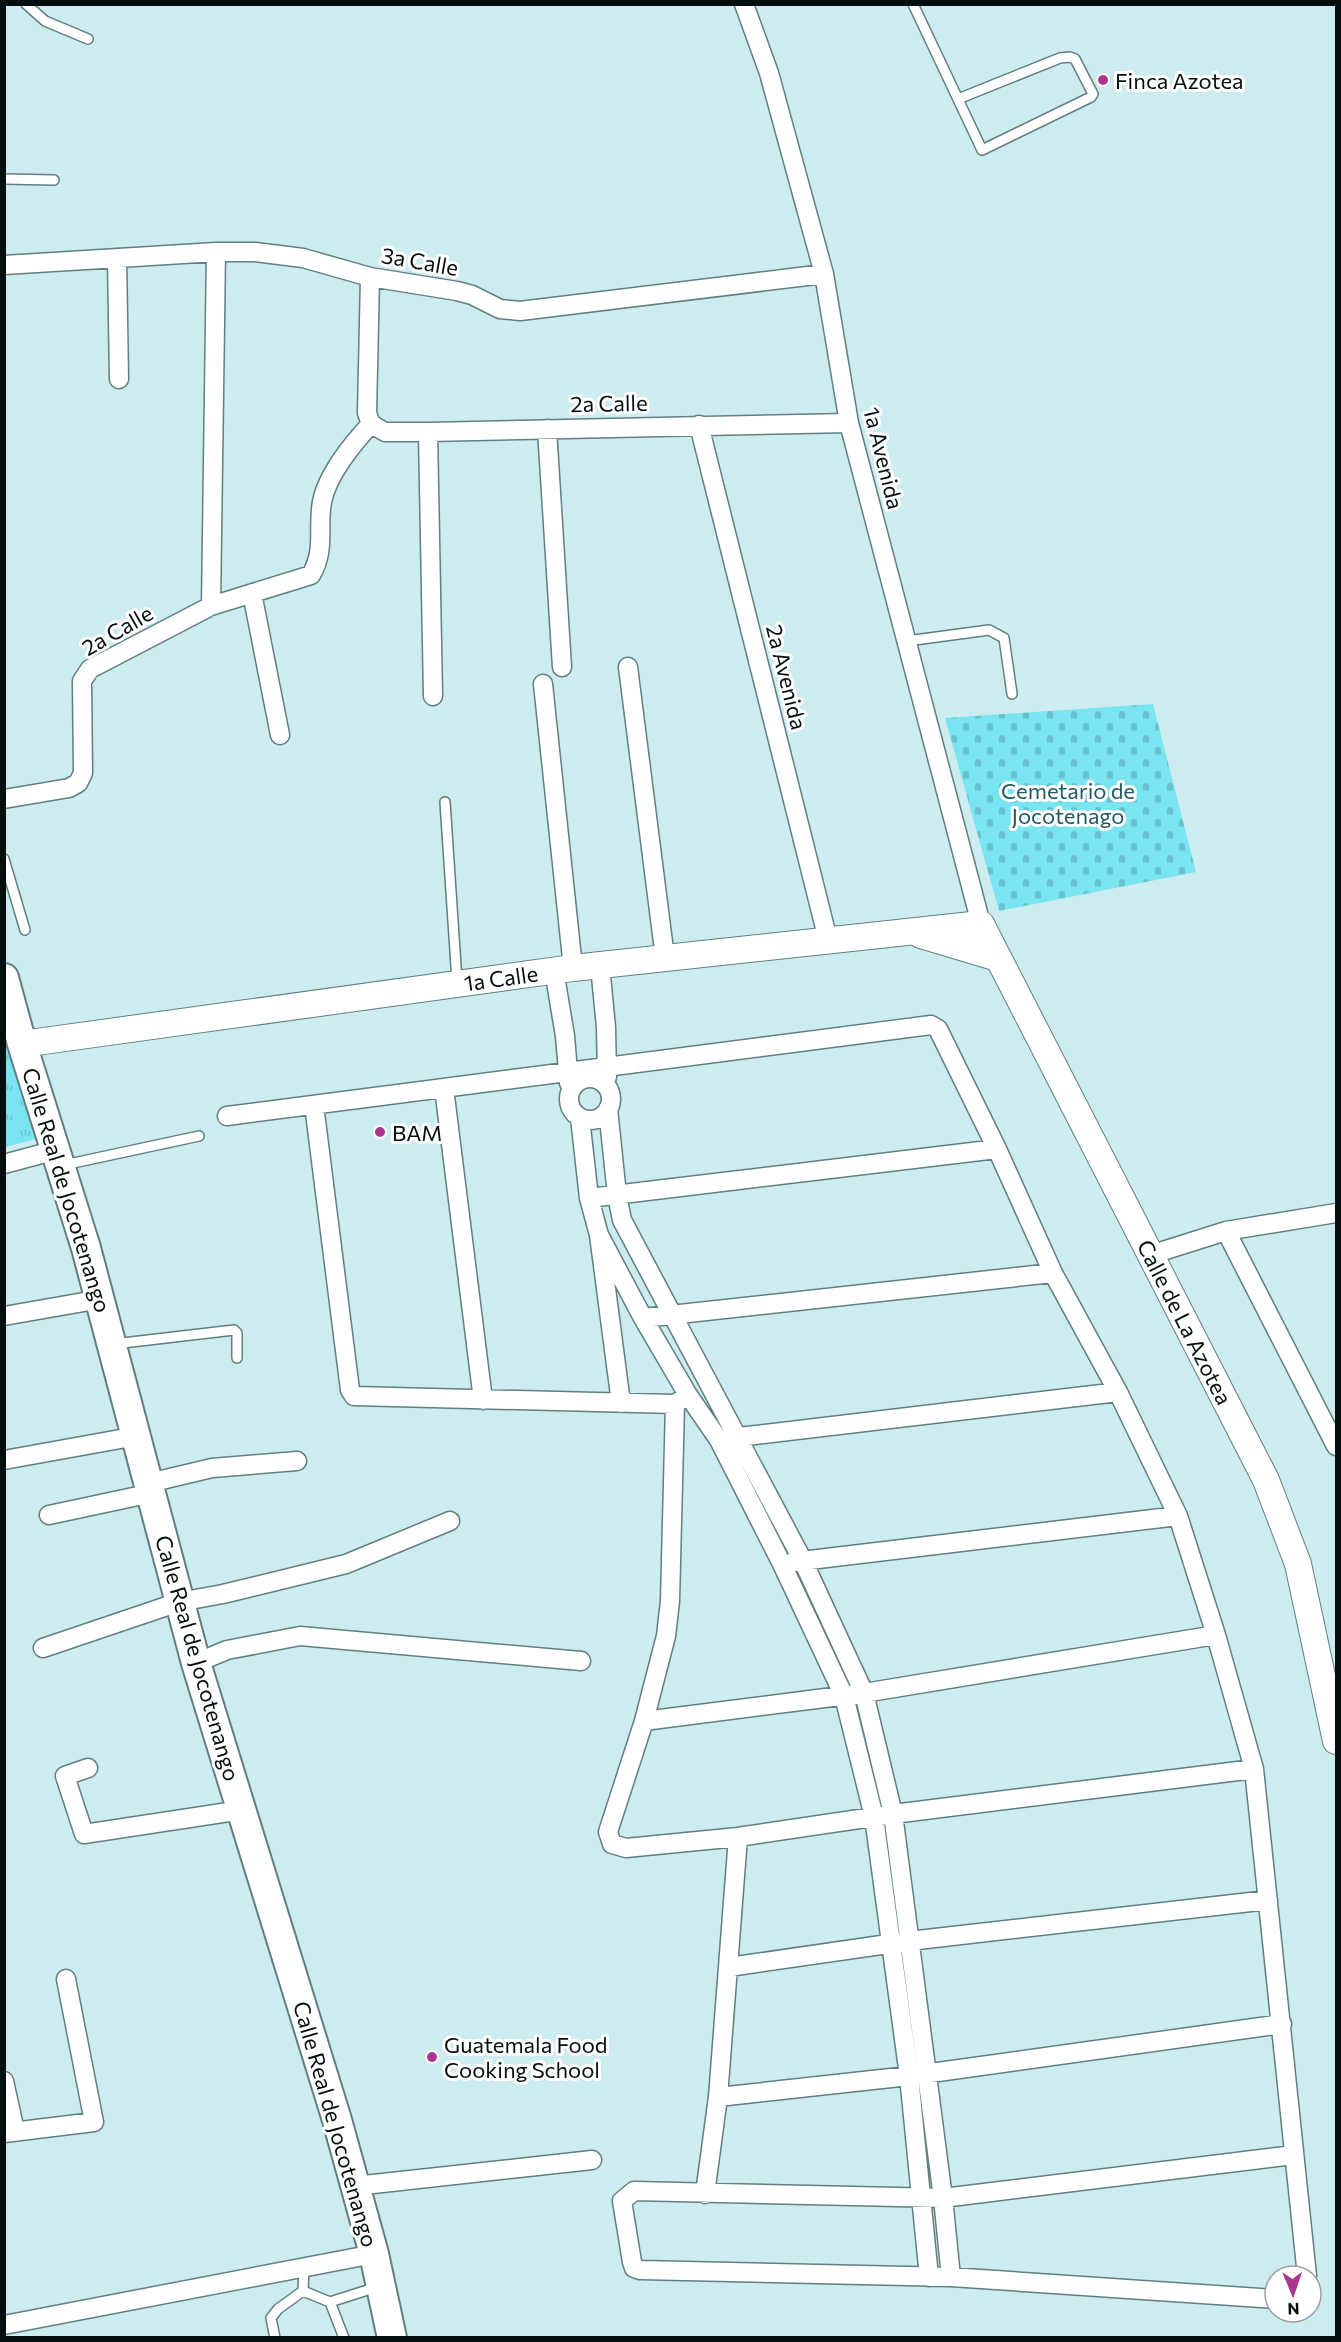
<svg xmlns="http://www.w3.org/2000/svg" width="1341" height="2342" viewBox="0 0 1341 2342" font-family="Commissioner,sans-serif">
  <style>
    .grass { fill: url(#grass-tufts) }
    .cemetery { fill: url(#cemetery-stones) }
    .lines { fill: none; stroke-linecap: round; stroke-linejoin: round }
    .lane-casing { stroke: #617e81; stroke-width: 12 }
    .street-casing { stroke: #617e81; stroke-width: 21 }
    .secondary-casing { stroke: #617e81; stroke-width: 28 }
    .primary-casing { stroke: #617e81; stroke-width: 32 }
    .lane { stroke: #fff; stroke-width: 9 }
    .street { stroke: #fff; stroke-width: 18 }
    .secondary { stroke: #fff; stroke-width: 26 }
    .primary { stroke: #fff; stroke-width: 28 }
    .poi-dot { fill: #ab368f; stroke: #fff; stroke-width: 2 }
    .labels { text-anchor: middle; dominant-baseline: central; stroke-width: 6; stroke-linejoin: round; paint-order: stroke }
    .poi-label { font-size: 22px; fill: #040e0f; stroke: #fff; text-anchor: start }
    .street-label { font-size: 22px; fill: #040e0f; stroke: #fff }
    .park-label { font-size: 22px; fill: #215a61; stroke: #fff }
  </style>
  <defs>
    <pattern id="grass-tufts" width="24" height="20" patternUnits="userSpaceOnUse" patternTransform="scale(1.5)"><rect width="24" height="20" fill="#7ae4f1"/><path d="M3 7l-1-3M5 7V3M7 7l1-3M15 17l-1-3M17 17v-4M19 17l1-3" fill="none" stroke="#68c2cd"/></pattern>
    <pattern id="cemetery-stones" width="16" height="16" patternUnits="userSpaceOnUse" patternTransform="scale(1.5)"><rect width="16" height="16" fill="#7ae4f1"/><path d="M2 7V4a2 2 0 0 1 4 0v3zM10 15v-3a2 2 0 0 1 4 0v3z" fill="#68c2cd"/></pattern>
  </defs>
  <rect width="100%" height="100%" fill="#ccecf0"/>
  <path class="grass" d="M 4,1016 L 40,1138 L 5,1147 L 4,1147 Z"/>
  <path class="cemetery" d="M 1153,704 L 1196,872 L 999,911 L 945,718 Z"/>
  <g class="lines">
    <defs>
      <path id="lane" d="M 26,4 L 45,21 L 88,39
        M 913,4 L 982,150 L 1091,97 L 1093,94 L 1075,59 L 1070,57 L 1060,58 L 958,99
        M 4,179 L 54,180
        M 907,641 L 989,630 L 1004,638 L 1012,694
        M 445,802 L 457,981
        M 4,859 L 25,930
        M 64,1165 L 199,1136
        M 114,1344 L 234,1330 L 237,1333 L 237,1358
        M 303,2291 L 330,2302 L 377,2287
        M 330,2302 L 344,2338
        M 275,2338 L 271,2318 L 278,2309 L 303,2291 L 304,2268"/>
      <path id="street" d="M 744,4 L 769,73 L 824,274 L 849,423 L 981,924
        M 117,258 L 119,379
        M 4,265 L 216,252 L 255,252 L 303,258 L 370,277 L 457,291 L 472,295 L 500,309 L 520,311 L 824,274
        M 370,277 L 367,413 L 371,424
        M 371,424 L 385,432 L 428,432 L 849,423
        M 699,425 L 828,940
        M 547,429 L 562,667
        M 428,432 L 433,696
        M 252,593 L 280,735
        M 211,606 L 216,252
        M 628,667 L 665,958
        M 543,684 L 573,968
        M 4,799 L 69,788 L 78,783 L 83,773 L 82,681 L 90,669 L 211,606 L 311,575 C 326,549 317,529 322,502 C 327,475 353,443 371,424
        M 600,966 L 606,1027 L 607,1077
        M 554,970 L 565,1036 L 569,1083
        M569 1099a21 21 0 1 1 42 0a21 21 0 1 1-42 0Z
        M 444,1088 L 483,1400
        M 314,1105 L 350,1390 L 354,1396 L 675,1404 L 685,1397
        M 608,1109 L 617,1195 L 622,1220 L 803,1561 L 864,1693 L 893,1814 L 943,2198 L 951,2277
        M 227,1116 L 931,1025 L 938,1029 L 997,1149 L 1053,1273 L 1118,1392 L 1178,1516 L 1216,1635 L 1254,1769 L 1307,2276
        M 580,1118 L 589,1198 L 599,1235 L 621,1403
        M 4,1164 L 56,1150
        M 589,1198 L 997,1149
        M 1226,1231 L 1336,1446
        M 599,1235 L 643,1318 L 688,1395 L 719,1440 L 782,1564 L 844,1696 L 874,1817 L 909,2076 L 929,2277
        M 1150,1255 L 1226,1231 L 1336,1213
        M 4,1316 L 101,1299
        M 643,1318 L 1053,1273
        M 675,1404 L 670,1601 L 666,1636 L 644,1721 L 608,1832 L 612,1844 L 626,1848 L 738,1837 L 893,1814 L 1254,1769
        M 730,1438 L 1118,1392
        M 4,1460 L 137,1436
        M 149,1483 L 212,1468 L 297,1461
        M 49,1515 L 152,1493
        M 793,1562 L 1178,1516
        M 43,1648 L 179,1602 L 223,1594 L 346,1564 L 450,1521
        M 196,1663 L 227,1650 L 300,1636 L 581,1661
        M 644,1721 L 864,1693 L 1216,1635
        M 88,1768 L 65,1776 L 84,1834 L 242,1810
        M 729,1967 L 909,1941 L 1268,1900
        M 4,2081 L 15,2131
        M 718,2097 L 909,2076 L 1282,2024
        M 4,2133 L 94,2122 L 66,1979
        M 355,2186 L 592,2160
        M 705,2194 L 718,2097 L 738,1837
        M 1275,2299 L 951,2277 L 640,2270 L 634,2268 L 632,2262 L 622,2201 L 634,2191 L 943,2198 L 1293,2155
        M 4,2325 L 374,2254"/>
      <path id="secondary" d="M 921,935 L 998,958
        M 22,1044 L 573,968 L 981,924 L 1266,1480 L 1298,1564 L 1336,1741"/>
      <path id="primary" d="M 4,978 L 22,1044 L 86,1248 L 196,1663 L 337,2120 L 374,2254 L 392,2338"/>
    </defs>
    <use href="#lane" class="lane-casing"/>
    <use href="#street" class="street-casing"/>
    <use href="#secondary" class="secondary-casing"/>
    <use href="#primary" class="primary-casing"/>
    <use href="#lane" class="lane"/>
    <use href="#street" class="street"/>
    <use href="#secondary" class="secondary"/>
    <use href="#primary" class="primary"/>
  </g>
  <g class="poi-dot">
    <circle cx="1103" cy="80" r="6"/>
    <circle cx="380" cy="1132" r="6"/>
    <circle cx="432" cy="2057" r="6"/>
  </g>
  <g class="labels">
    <g class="poi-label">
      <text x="1115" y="80">Finca Azotea</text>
      <text x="392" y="1132">BAM</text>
      <text x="444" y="2044">Guatemala Food<tspan x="444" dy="25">Cooking School</tspan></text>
    </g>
    <g class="street-label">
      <text transform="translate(420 261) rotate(10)">3a Calle</text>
      <text transform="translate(609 403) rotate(-1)">2a Calle</text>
      <text transform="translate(884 458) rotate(76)">1a Avenida</text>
      <text transform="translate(117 630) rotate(-30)">2a Calle</text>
      <text transform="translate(787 677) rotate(76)">2a Avenida</text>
      <text transform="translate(501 978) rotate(-8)">1a Calle</text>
      <text transform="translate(67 1190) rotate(73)">Calle Real de Jocotenango</text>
      <text transform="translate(1185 1322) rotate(63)">Calle de La Azotea</text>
      <text transform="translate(198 1658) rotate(74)">Calle Real de Jocotenango</text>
      <text transform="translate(336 2124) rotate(74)">Calle Real de Jocotenango</text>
    </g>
    <g class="park-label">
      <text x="1068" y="790">Cemetario de<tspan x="1068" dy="25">Jocotenago</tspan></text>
    </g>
  </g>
  <rect width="1341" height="2342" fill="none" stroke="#040e0f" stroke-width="12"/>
  <g transform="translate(1293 2294) rotate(178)"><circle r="28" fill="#ffffff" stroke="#9b9f9f" stroke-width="1.5"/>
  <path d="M0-4.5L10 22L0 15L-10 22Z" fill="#ab368f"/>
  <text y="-9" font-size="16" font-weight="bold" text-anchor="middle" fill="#040e0f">N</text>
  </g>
</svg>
